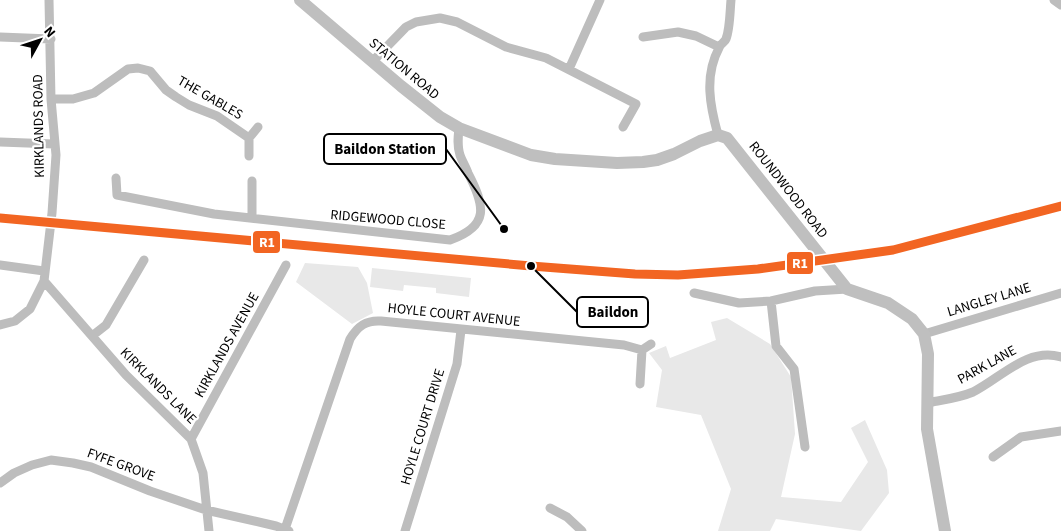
<svg xmlns="http://www.w3.org/2000/svg" width="1061" height="531" viewBox="0 0 1061 531" font-family="'Source Sans 3',sans-serif">
  <style>
    .green { fill: #e8e8e8 }
    .lines { fill: none; stroke-linecap: round; stroke-linejoin: round }
    .street { stroke: #bdbdbd; stroke-width: 9 }
    .secondary { stroke: #bfbfbf; stroke-width: 12 }
    .rail-1-casing { stroke: #fff; stroke-width: 12 }
    .rail-1 { stroke: #f26522; stroke-width: 9 }
    .labels { text-anchor: middle; dominant-baseline: central; stroke-width: 4.5; stroke-linejoin: round; paint-order: stroke }
    .street-label { font-size: 14px; fill: #000; stroke: #fff }
    .leader { fill: none; stroke: #000; stroke-width: 2 }
    .callout-dot { fill: #000; stroke: #fff; stroke-width: 2 }
    .callout { fill: #fff; stroke: #000; stroke-width: 2 }
    .callout-label { font-size: 15px; text-anchor: middle; font-weight: bold; fill: #000 }
    .line-badge { stroke: #fff; stroke-width: 2 }
    .badge-label { font-size: 14px; text-anchor: middle; font-weight: bold; fill: #fff }
  </style>
  <rect width="100%" height="100%" fill="#fff"/>
  <path class="green" d="M 305,263 L 358,267 L 367,283 L 373,313 L 352,324 L 296,282 Z
    M 372,268 L 471,278 L 469,297 L 436,293 L 436,288 L 404,285 L 403,291 L 370,287 Z
    M 727,318 L 770,344 L 791,377 L 795,434 L 781,497 L 841,502 L 868,462 L 851,428 L 865,420 L 887,470 L 889,493 L 861,531 L 776,519 L 770,531 L 718,531 L 731,489 L 701,415 L 656,407 L 662,370 L 649,353 L 666,346 L 670,358 L 716,340 L 711,322 Z"/>
  <g class="lines">
    <path class="street" d="M 1054,0 L 1061,5
      M 0,37 L 51,39
      M 643,37 L 678,32 L 696,36 L 719,47
      M 372,62 L 406,27 L 416,22 L 440,18 L 457,22 L 506,47 L 546,58 L 636,104 L 623,127
      M 569,69 L 600,0
      M 51,99 L 73,99 L 94,93 L 128,69 L 138,68 L 150,71 L 166,90 L 176,97 L 189,105 L 217,116 L 249,138
      M 718,135 C 710,106 704,76 719,48 C 720,44 725,42 726,39 C 730,29 730,10 731,0
      M 0,142 L 54,144
      M 249,156 L 249,138 L 258,127
      M 116,178 L 117,195 L 214,214 L 450,240 C 490,226 485,206 468,173 C 466,167 462,161 460,155 C 457,146 458,137 459,128
      M 252,181 L 252,218
      M 0,265 L 44,271
      M 44,281 L 126,375 L 191,439 L 203,473 L 209,531
      M 694,293 L 739,303 L 771,301 L 815,291 L 847,289
      M 771,301 L 776,346 L 794,369 L 805,447
      M 0,325 L 15,321 L 30,309 L 44,281 L 52,213 L 56,155 L 51,99 L 49,0
      M 924,334 L 1061,293
      M 92,336 L 106,325 L 144,260
      M 640,384 L 642,350 L 651,344
      M 927,403 C 942,400 959,398 973,392 C 1001,378 1027,347 1061,357
      M 191,439 L 286,265
      M 993,457 L 1021,437 L 1061,431
      M 0,483 L 14,473 L 32,465 L 51,460 L 73,463 L 91,467 L 150,491 L 206,510 L 276,526 L 289,531
      M 550,508 L 567,517 L 582,531
      M 285,529 L 350,339 C 358,326 366,320 381,321 L 624,345 L 642,350
      M 405,531 L 457,364 L 461,330"/>
    <path class="secondary" d="M 300,0 L 401,86 L 440,117 L 459,128 L 531,155 L 555,159 L 617,163 L 643,162 L 657,160 L 674,154 L 700,141 L 718,135 L 727,138 L 847,289 L 888,303 L 912,319 L 924,334 L 928,354 L 927,429 L 945,531"/>
    <defs>
      <path id="rail-1" d="M 0,218 L 531,266 L 635,274 L 678,275 L 758,269 L 893,250 L 1061,206"/>
    </defs>
    <use href="#rail-1" class="rail-1-casing"/>
    <use href="#rail-1" class="rail-1"/>
  </g>
  <g class="labels">
    <g class="street-label">
      <text transform="translate(404 69) rotate(40)">STATION ROAD</text>
      <text transform="translate(210 98) rotate(30)">THE GABLES</text>
      <text transform="translate(39 126) rotate(-91)">KIRKLANDS ROAD</text>
      <text transform="translate(788 190) rotate(52)">ROUNDWOOD ROAD</text>
      <text transform="translate(388 220) rotate(5)">RIDGEWOOD CLOSE</text>
      <text transform="translate(989 300) rotate(-17)">LANGLEY LANE</text>
      <text transform="translate(454 315) rotate(6)">HOYLE COURT AVENUE</text>
      <text transform="translate(227 345) rotate(-61)">KIRKLANDS AVENUE</text>
      <text transform="translate(987 365) rotate(-29)">PARK LANE</text>
      <text transform="translate(158 386) rotate(45)">KIRKLANDS LANE</text>
      <text transform="translate(423 427) rotate(-73)">HOYLE COURT DRIVE</text>
      <text transform="translate(121 465) rotate(20)">FYFE GROVE</text>
    </g>
  </g>
  <path class="leader" d="M504 229L446 149M531 266L577 312"/>
  <g class="callout-dot">
    <circle cx="504" cy="229" r="5"/>
    <circle cx="531" cy="266" r="5"/>
  </g>
  <g class="callout">
    <rect x="324" y="134" width="122" height="30" rx="5"/>
    <rect x="577" y="297" width="71" height="30" rx="5"/>
  </g>
  <g class="callout-label">
    <text x="385" y="154">Baildon Station</text>
    <text x="613" y="317">Baildon</text>
  </g>
  <g class="line-badge">
    <rect x="252" y="230" width="29" height="24" rx="5" fill="#f26522"/>
    <rect x="786" y="251" width="28" height="24" rx="5" fill="#f26522"/>
  </g>
  <g class="badge-label">
    <text x="267" y="247">R1</text>
    <text x="800" y="268">R1</text>
  </g>
  <g transform="translate(40 40) rotate(50)" stroke="#ffffff" stroke-width="4" paint-order="stroke">
  <path d="M0-4L9 19L0 12L-9 19Z" fill="#000000"/>
  <text y="-8" font-size="14" font-weight="bold" text-anchor="middle" fill="#000000">N</text>
  </g>
</svg>
